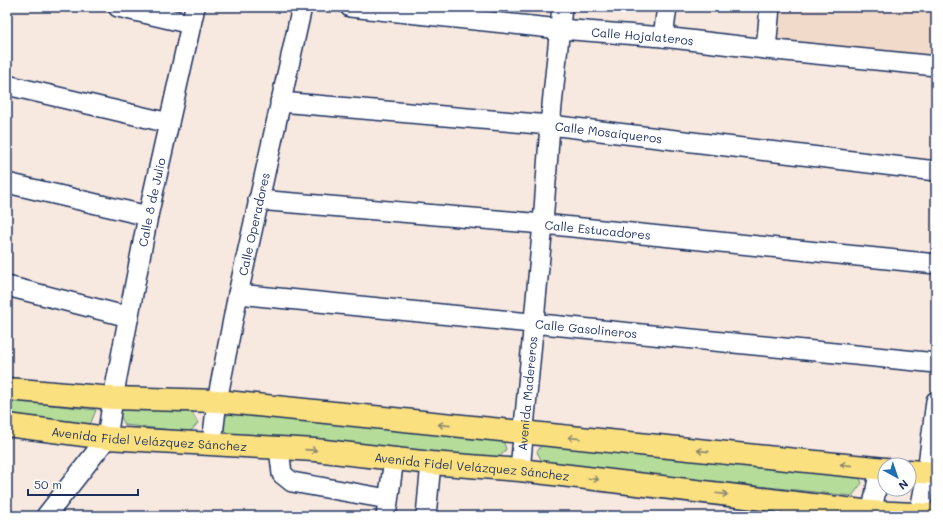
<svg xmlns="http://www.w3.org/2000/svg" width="943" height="523" viewBox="0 0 943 523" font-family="Mali,sans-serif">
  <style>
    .built { fill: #f1dac9 }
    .green { fill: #b5dc98; stroke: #68867b }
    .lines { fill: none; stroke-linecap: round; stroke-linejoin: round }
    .minor-casing { stroke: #1b2f5e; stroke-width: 22 }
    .major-casing { stroke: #1b2f5e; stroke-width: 25 }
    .minor { stroke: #fff; stroke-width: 19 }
    .major { stroke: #fbe080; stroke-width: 22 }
    .oneway { stroke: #8b886f }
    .labels { text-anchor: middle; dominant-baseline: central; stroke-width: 3; stroke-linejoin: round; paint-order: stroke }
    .street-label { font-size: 12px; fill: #1b2f5e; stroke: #fff }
  </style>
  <rect width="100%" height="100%" fill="#f7e9df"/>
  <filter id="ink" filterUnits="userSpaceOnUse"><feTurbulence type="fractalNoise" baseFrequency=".025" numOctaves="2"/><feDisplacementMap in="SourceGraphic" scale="8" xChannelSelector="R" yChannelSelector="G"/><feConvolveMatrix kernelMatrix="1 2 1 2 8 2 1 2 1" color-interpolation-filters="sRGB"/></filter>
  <g filter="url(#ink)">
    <path class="built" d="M 778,7 L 936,7 L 936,57 L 774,43 Z"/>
    <path class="green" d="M 7,400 L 96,410 L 90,425 L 7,414 Z
      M 128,406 L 192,412 L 198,423 L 190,432 L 125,425 L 119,413 Z
      M 232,412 L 502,437 L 506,449 L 497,461 L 225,434 L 222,420 Z
      M 545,440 L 857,473 L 862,483 L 852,496 L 543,463 L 537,452 Z"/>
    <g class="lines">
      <defs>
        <g id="minor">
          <path d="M 118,7 L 191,24"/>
          <path id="s1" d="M 350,7 L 560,29 L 663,37 L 766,49 L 936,66"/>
          <path d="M 663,37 L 667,7"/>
          <path d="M 766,49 L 770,7"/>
          <path d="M 7,85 L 169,123"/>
          <path id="s2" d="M 280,102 L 550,125 L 936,171"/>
          <path d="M 7,183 L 148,216"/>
          <path id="s3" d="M 258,200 L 543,224 L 936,264"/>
          <path d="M 7,286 L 129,317"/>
          <path id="s4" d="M 238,294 L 936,363"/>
          <path id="s5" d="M 212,443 L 217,401 L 238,294 L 302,7"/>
          <path d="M 279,448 L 282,474 L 292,482 L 388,499"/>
          <path id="s6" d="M 520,470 L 543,224 L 550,125 L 562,7"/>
          <path id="s7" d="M 46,516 L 107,438 L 113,398 L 148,216 L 195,7"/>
          <path d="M 386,516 L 394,459"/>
          <path d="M 426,516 L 431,463"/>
          <path d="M 871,516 L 880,468"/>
          <path d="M 919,516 L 927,473 L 936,401"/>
        </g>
        <g id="major">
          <path d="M 7,389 L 113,398 L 217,401 L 885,469"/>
          <path id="s8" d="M 7,425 L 107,438 L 315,450 L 431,463 L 520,470 L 871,512 L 936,515"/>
          <path d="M 909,471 L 936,473"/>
        </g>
      </defs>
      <use href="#minor" class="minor-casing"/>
      <use href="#major" class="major-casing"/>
      <use href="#minor" class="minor"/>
      <use href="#major" class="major"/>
    </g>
    <defs><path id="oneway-shaft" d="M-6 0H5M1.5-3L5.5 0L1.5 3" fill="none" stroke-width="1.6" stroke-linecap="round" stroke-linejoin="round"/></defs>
    <g class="oneway">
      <use href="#oneway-shaft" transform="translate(444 425) rotate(-174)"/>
      <use href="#oneway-shaft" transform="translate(574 438) rotate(-174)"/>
      <use href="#oneway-shaft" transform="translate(311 450) rotate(4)"/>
      <use href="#oneway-shaft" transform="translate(703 451) rotate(-174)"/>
      <use href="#oneway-shaft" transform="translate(846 465) rotate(-174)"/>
      <use href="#oneway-shaft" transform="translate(593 479) rotate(7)"/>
      <use href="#oneway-shaft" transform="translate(722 494) rotate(7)"/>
    </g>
  </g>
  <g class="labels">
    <g class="street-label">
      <text stroke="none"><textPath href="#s1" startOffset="294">Calle Hojalateros</textPath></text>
      <text stroke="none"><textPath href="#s2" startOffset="330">Calle Mosaiqueros</textPath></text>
      <text stroke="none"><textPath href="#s7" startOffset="339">Calle 8 de Julio</textPath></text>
      <text stroke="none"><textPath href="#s5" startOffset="223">Calle Operadores</textPath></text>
      <text stroke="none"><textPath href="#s3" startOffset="341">Calle Estucadores</textPath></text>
      <text stroke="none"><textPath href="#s4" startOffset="350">Calle Gasolineros</textPath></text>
      <text stroke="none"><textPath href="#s6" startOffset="77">Avenida Madereros</textPath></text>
      <text stroke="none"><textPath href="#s8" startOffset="143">Avenida Fidel Velázquez Sánchez</textPath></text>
      <text stroke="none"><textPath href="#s8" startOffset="467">Avenida Fidel Velázquez Sánchez</textPath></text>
    </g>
  </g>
  <rect width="943" height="523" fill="none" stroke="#fff" stroke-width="24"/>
  <rect x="12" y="12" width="919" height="499" fill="none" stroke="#1b2f5e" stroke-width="1.5" filter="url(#ink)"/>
  <g transform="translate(897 477) rotate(140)"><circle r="19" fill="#ffffff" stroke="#a4acbf"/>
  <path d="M0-3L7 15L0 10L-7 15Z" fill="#1f6fb2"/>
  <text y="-6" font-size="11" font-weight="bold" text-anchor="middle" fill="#1b2f5e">N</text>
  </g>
  <path d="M28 489v6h110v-6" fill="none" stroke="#1b2f5e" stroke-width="2"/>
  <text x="34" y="489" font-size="12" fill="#1b2f5e" stroke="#ffffff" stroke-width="3" paint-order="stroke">50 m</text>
</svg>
